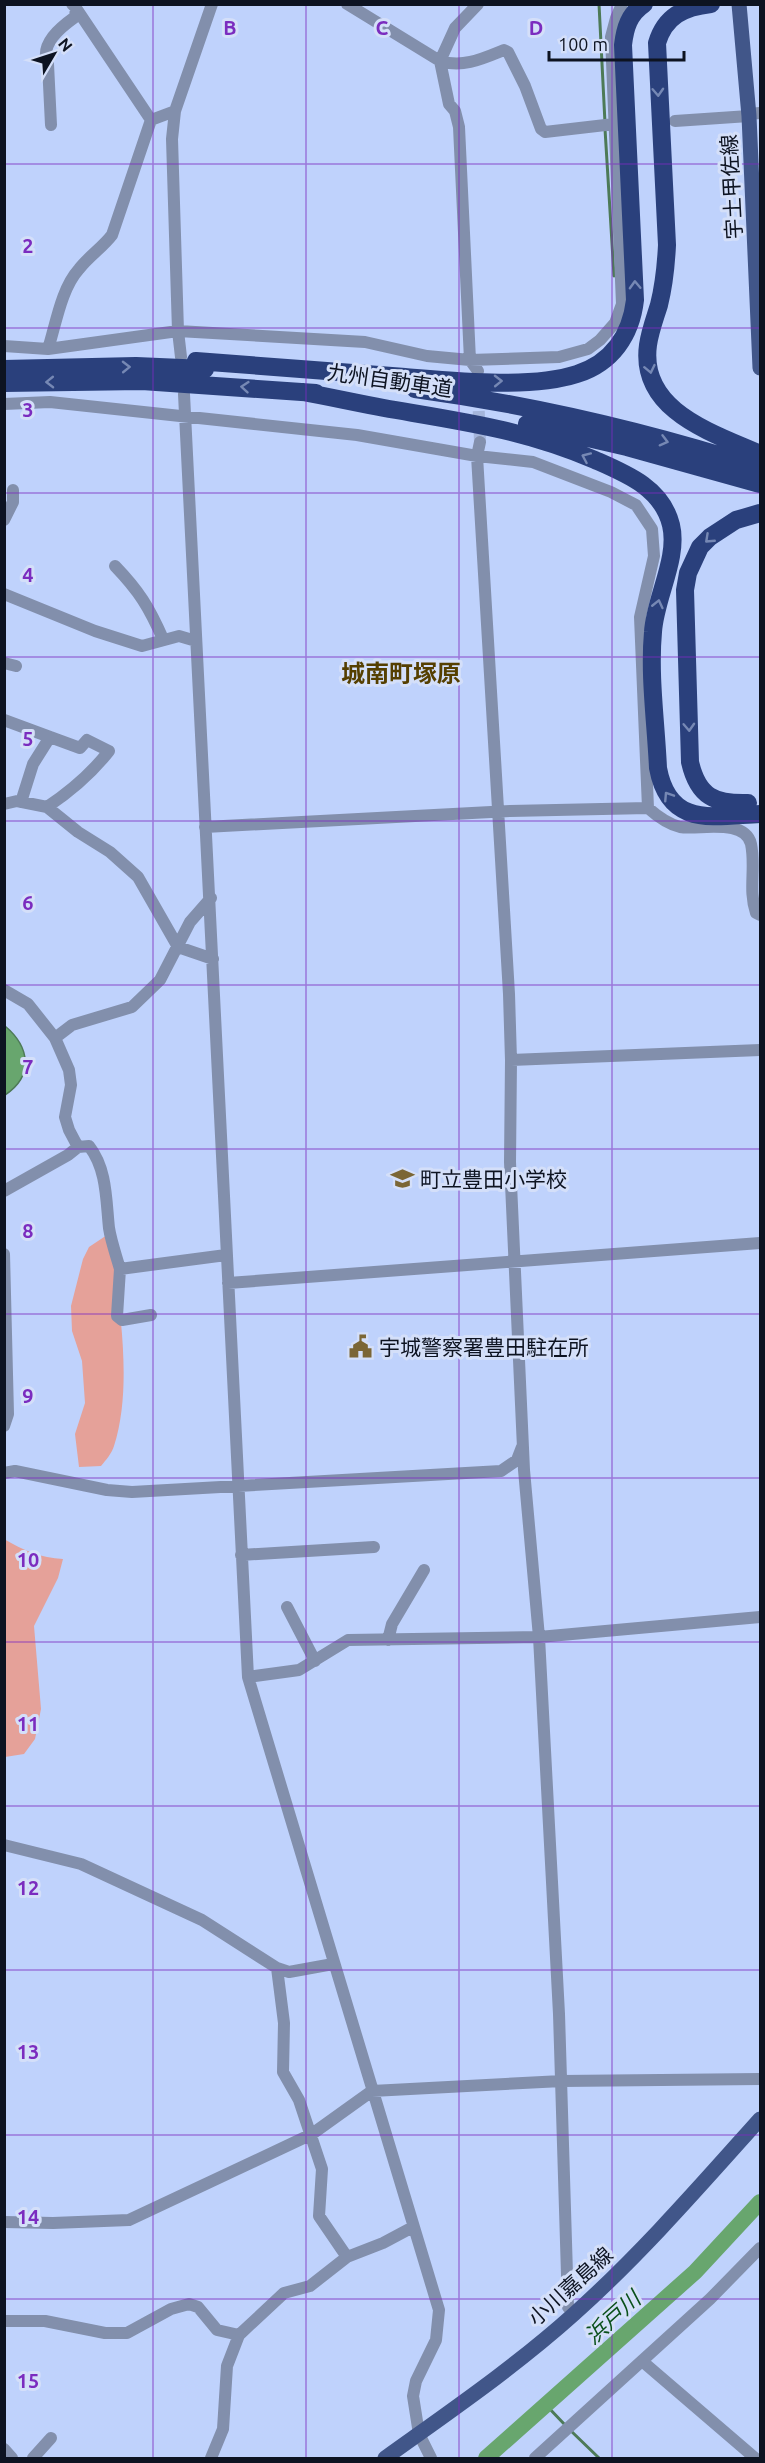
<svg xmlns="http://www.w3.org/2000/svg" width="765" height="2463" viewBox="0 0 765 2463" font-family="Ubuntu,'Noto Sans JP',sans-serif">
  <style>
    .green { fill: #e5a199 }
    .water { fill: #68a66e; stroke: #4d7a57; stroke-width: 1.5 }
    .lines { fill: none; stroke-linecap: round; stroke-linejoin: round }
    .stream { stroke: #4d7a57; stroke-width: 3 }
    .river { stroke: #68a66e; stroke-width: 16 }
    .minor-tunnel { stroke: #a4b5db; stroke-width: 12; stroke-dasharray: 12 6; stroke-linecap: butt }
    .minor { stroke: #828fac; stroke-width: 12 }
    .major { stroke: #415689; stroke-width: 15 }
    .highway { stroke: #2a407c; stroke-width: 18 }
    .oneway { stroke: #7688b4 }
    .grid { fill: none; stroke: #7b2cbf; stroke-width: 1.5; stroke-opacity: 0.55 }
    .labels { text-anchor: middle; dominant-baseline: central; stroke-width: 6; stroke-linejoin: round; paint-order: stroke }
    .street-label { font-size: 21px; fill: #0d1321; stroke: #d4dff9 }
    .poi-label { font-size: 21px; fill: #0d1321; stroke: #d4dff9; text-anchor: start }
    .water-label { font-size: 22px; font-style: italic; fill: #0a501a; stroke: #d4dff9 }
    .quarter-label { font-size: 24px; font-weight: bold; fill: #553f00; stroke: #d4dff9 }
    .grid-label { font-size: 20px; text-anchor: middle; font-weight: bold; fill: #7b2cbf; stroke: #d4dff9; stroke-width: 6; stroke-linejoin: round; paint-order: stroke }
  </style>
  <rect width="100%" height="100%" fill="#bfd2fc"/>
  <path class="green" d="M 110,1233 C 118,1298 134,1384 114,1446 C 112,1453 106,1460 101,1466 L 79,1467 L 75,1434 L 85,1403 L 82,1361 L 72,1331 L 71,1306 L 83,1259 L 89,1247 Z
    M 4,1539 C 23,1550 41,1558 63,1559 L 58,1578 L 34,1626 L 41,1709 L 35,1739 L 24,1754 L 5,1757 Z"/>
  <path class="water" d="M 5,1026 C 30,1047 34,1076 5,1095 Z"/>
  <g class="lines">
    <path class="stream" d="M 599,4 L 605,123
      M 605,129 L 614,276
      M 547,2406 L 566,2426
      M 570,2430 L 599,2458"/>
    <path class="river" d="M 486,2458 L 695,2272 L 760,2202"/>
    <path class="minor-tunnel" d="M 478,393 L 480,442"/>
    <path class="minor" d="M 72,4 L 76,8 L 151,120
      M 347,4 L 440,61 C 463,68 482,59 504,50 L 508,52 L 525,86 L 541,129 L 545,132 L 614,124
      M 478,4 L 455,28 L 440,61 L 449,104 L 455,111 L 459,127 L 470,360 L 478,371
      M 748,114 L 760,113
      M 151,120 L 175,111
      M 675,121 L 749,116
      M 51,125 L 48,64 C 39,44 61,27 75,17 L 76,8
      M 4,346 L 48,349 L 178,331 L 365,342 L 427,356 L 470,360 L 559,357 L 588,349 L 600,340 L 615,323 L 622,304 L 611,37 L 616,18 L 622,4
      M 48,349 C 56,324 61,289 79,269 C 89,256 102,248 112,235 L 151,120
      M 181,357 L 178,331 L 172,139 L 175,111 L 212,4
      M 184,394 L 248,1677 L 439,2310 L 436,2340 L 416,2381 L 413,2396 L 419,2434 L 431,2458
      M 4,404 L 50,402 L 357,435 L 477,456 L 533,462 L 611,492 L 636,505 L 652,529 L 654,556 L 640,617 L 648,808
      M 480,442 L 477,456 L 509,994 L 511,1060 L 510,1162 L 524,1470 L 539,1637 L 559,2014 L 568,2307 L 574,2314
      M 4,520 L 13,502 L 13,490
      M 115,566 C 139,591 149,607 163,639
      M 4,594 L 95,631 L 142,646 L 179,636 L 196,641
      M 4,663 L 16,666
      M 4,720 L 50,737 L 33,764 L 21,802
      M 4,804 L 17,801 L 47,807 L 78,832 L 110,852 L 138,877 L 178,947 L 213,959
      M 47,807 C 71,791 91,774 109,751 L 87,740 L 80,748 L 50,737
      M 205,827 L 510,811 L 648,808 C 657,816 668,824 680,827 C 699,830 745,818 751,844 C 756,867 748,890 756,913 L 760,915
      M 4,990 L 28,1004 L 55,1038
      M 511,1060 L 760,1050
      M 78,1147 L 89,1146 C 107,1169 106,1200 109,1228 C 111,1241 116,1255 120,1269 L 226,1255
      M 4,1191 L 68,1155 L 78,1147 L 69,1130 L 65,1117 L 71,1085 L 69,1070 L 55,1038 L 72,1025 L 132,1007 L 160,980 L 190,922 L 211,898
      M 4,1254 L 8,1414 L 4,1426
      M 120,1269 L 117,1316 L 122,1320 L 151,1315
      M 228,1283 L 760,1243
      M 4,1473 L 15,1471 L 107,1490 L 132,1492 L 501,1471 L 517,1460 L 522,1447
      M 241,1555 L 374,1547
      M 287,1607 L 315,1661
      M 388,1640 L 392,1624 L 424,1570
      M 248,1677 L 299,1670 L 348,1640 L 539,1637 L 760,1617
      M 4,1845 L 81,1864 L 202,1920 L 277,1968 L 289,1972 L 333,1964
      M 277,1968 L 284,2023 L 283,2072 L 299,2100 L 322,2169 L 319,2216 L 347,2257
      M 4,2222 L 53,2223 L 129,2220 L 312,2134 L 372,2091 L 562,2081 L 760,2079
      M 4,2321 L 45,2321 L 105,2333 L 127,2333 L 171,2309 L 189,2304 L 198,2307 L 217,2330 L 239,2335
      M 642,2361 L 755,2458
      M 4,2449 L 12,2458
      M 33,2458 L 51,2438
      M 211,2458 L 223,2429 L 227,2366 L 239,2335 L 284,2293 L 310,2286 L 347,2257 L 383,2243 L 413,2227
      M 535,2458 L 710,2299 L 760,2248"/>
    <path class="major" d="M 739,4 L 749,116 L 760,368
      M 385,2458 C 449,2412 515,2367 574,2314 C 641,2254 700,2186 760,2119"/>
    <path class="highway" d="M 711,4 C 684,7 665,16 657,43 L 667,245 C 666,265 664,285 659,305 C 655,318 650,331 648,345 C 639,411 713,433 760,454
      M 193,368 L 196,361 C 266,366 335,372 405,377 C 454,381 531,389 577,374 C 612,363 631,335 635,300 L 623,45 C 625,28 629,14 644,4
      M 4,369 L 136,366 L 205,369
      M 4,383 L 142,381 L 316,393
      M 415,389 C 532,405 648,432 760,468
      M 303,392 C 330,397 357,403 384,408 C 459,421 523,429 595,460 C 627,474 662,488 671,525 C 679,558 655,598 653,632 C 649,676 656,723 658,768 C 669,828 713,816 760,814
      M 527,424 L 627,447 L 760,484
      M 748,803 C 715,804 698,797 690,762 L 685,590 L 688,573 L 700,547 L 710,537 L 736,520 L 760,513"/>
  </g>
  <defs><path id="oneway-chevron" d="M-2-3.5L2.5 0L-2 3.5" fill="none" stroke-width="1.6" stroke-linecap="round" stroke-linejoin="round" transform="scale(1.5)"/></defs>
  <g class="oneway">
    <use href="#oneway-chevron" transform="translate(658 92) rotate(87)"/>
    <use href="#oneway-chevron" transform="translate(635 285) rotate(-92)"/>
    <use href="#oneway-chevron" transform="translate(126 367) rotate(-1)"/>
    <use href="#oneway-chevron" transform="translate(650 369) rotate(78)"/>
    <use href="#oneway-chevron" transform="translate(498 381) rotate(-1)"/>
    <use href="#oneway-chevron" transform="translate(50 382) rotate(179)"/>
    <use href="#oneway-chevron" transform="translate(245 387) rotate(-175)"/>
    <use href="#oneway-chevron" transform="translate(664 441) rotate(15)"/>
    <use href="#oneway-chevron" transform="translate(586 457) rotate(-156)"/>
    <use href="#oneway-chevron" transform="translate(709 539) rotate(137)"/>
    <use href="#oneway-chevron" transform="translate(658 604) rotate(-77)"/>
    <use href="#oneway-chevron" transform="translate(689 727) rotate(87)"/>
    <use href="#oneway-chevron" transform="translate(668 796) rotate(-123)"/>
  </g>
  <path class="grid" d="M 153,4 L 153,2458M 306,4 L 306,2458M 459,4 L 459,2458M 612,4 L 612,2458M 4,164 L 760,164M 4,328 L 760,328M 4,493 L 760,493M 4,657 L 760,657M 4,821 L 760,821M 4,985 L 760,985M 4,1149 L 760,1149M 4,1314 L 760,1314M 4,1478 L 760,1478M 4,1642 L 760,1642M 4,1806 L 760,1806M 4,1970 L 760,1970M 4,2135 L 760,2135M 4,2299 L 760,2299"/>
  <defs>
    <symbol id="school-bare" viewBox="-9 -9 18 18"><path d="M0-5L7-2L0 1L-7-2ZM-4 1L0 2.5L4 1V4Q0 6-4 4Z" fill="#7b6635" stroke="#d4dff9" stroke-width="2.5" paint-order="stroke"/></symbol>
    <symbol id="civic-bare" viewBox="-9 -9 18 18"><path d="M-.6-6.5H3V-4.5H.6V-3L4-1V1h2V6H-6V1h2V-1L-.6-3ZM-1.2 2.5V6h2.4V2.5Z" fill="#7b6635" stroke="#d4dff9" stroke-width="2.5" paint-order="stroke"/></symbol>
  </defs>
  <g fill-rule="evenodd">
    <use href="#school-bare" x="386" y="1162" width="33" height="33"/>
    <use href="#civic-bare" x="344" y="1330" width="33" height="33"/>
  </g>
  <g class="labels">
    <g class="street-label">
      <text transform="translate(731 187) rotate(-93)">宇土甲佐線</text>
      <text transform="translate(390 380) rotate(8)">九州自動車道</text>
      <text transform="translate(570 2286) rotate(-42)">小川嘉島線</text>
    </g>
    <g class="poi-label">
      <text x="420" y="1179">町立豊田小学校</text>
      <text x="379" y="1347">宇城警察署豊田駐在所</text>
    </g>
    <g class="water-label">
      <text transform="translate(612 2317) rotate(-42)">浜戸川</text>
    </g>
    <g class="quarter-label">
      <text x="401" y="673">城南町塚原</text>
    </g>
  </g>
  <g class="grid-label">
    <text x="230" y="35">B</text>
    <text x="382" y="35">C</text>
    <text x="536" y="35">D</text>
    <text x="28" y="253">2</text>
    <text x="28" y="417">3</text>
    <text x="28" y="582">4</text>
    <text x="28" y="746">5</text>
    <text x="28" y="910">6</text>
    <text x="28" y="1074">7</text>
    <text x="28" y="1238">8</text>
    <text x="28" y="1403">9</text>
    <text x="28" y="1567">10</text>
    <text x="28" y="1731">11</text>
    <text x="28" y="1895">12</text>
    <text x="28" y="2059">13</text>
    <text x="28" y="2224">14</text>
    <text x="28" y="2388">15</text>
  </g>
  <rect width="765" height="2463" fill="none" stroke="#0d1321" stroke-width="12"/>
  <g transform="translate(54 54) rotate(51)" stroke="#d4dff9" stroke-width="4.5" paint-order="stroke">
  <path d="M0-4.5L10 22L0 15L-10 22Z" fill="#0d1321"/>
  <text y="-9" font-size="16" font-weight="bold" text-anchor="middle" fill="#0d1321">N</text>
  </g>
  <path d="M549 51v9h135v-9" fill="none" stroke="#0d1321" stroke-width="3"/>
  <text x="558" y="51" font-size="18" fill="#0d1321" stroke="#d4dff9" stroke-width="4.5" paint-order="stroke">100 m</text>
</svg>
